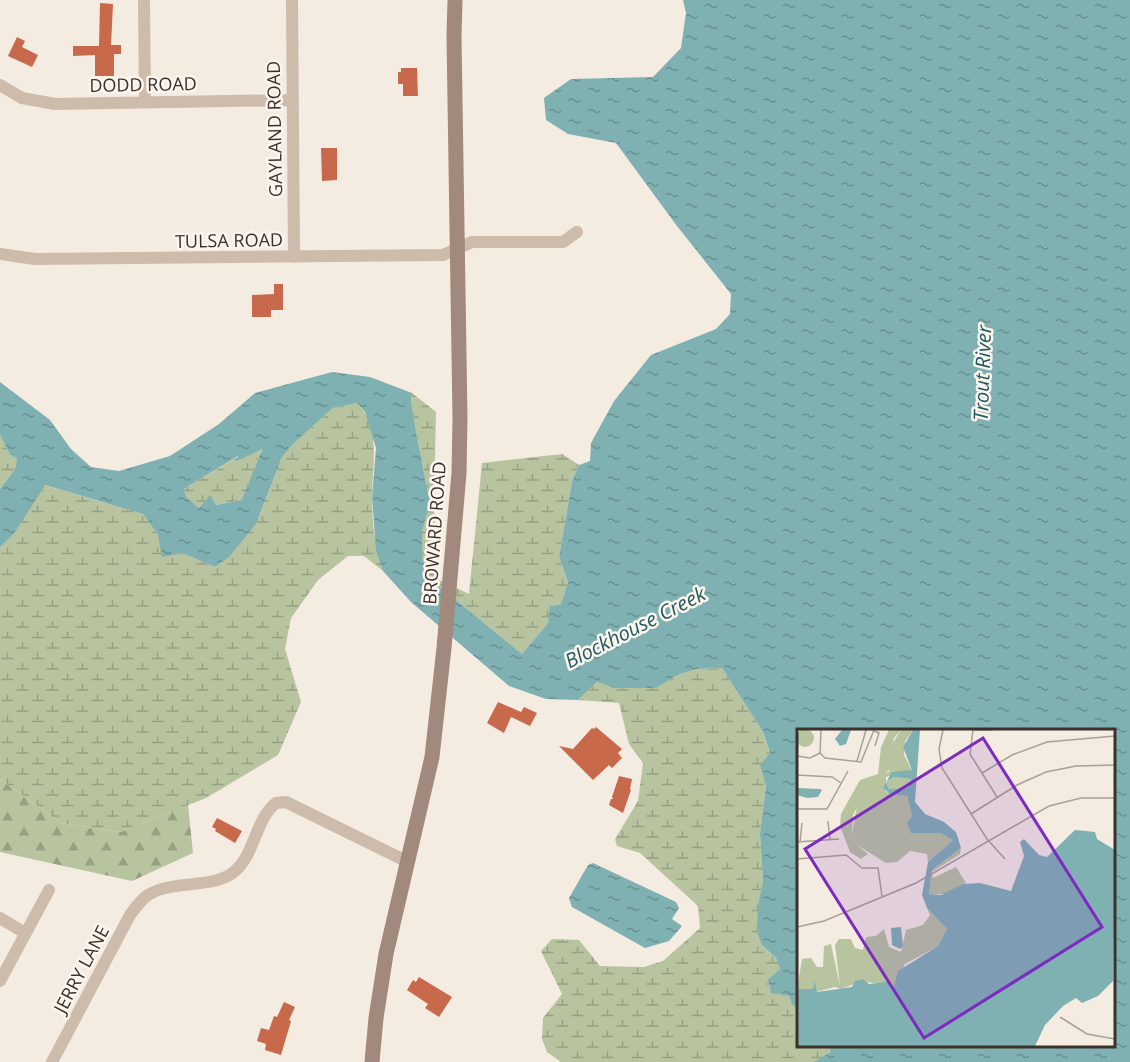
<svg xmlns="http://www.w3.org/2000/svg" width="1130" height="1062" viewBox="0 0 1130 1062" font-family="'Open Sans',sans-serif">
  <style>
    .forest { fill: url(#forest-firs) }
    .wetland { fill: url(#wetland-marsh) }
    .water { fill: url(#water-ripples); fill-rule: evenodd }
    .building { fill: #c8694b }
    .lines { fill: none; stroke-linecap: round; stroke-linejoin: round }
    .street { stroke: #cdbbac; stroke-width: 12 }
    .secondary { stroke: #a18a7d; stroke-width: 15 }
    .labels { text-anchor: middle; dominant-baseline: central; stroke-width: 5; stroke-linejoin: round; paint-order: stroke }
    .street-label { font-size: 18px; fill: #3b302b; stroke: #fbf5ee }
    .water-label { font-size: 20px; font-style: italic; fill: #1f5a5e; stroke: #fbf5ee }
    .inset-road { fill: none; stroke: #aaa098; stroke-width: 1.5 }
    .view { fill: #7b2cbf; fill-opacity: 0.15; stroke: #7b2cbf; stroke-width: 3 }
    .inset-edge { fill: none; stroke: #3b302b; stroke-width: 3 }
  </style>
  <defs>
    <pattern id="forest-firs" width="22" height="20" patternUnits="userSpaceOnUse" patternTransform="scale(1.5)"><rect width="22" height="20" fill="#b8c4a0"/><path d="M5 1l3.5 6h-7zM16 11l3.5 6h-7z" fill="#97a083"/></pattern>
    <pattern id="wetland-marsh" width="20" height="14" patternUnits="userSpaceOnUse" patternTransform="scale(1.5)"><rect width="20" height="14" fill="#b8c4a0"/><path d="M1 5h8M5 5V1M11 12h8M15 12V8" fill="none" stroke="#97a083"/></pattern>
    <pattern id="water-ripples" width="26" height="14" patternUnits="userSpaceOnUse" patternTransform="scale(1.5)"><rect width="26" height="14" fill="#7fb0b2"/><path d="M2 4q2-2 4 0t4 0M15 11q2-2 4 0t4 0" fill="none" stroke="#699091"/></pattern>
  </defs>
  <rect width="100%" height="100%" fill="#f4ebe1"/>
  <path class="forest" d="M 0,779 L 61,823 L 120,832 L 188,805 L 193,853 L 132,881 L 0,852 Z"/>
  <path class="wetland" d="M 412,393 L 436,412 L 434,505 L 437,579 L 469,594 L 482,463 L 562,454 L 579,465 L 572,481 L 559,557 L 568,582 L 561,604 L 551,606 L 548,623 L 522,654 L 429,578 L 422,557 L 422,532 L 430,501 L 417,437 L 411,401 Z
    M 357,403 C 382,429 372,465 372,497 C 372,522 375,548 383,571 L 364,556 L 348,556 L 318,580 L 291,618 L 285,649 L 301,702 L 278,755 L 206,798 L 120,832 L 61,823 L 0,779 L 0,547 L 14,534 L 44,485 L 143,514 L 158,535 L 182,553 L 215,567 L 256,524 L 282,457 L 293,444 L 333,408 Z
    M 0,435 L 10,455 L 17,458 L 15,469 L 0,489 Z
    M 262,448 L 243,500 L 199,508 L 185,497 L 184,489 L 239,456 Z
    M 722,668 L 763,732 L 770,754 L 761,765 L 766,786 L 760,833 L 763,881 L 758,904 L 762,945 L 776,958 L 780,969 L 768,979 L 771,992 L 789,996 L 792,1005 L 798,1008 L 798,1046 L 829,1046 L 832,1052 L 813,1062 L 561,1062 L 547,1052 L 542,1039 L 543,1018 L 562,994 L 541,951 L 552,939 L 579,940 L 600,966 L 644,967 L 663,961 L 700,928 L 698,906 L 640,853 L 617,846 L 615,839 L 638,801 L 643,763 L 629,744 L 619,703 L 578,700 L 597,682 L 614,688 L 656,688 L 680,674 L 697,669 Z"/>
  <path class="water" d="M 683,0 L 1130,0 L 1130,1062 L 813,1062 L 831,1052 L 829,1046 L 1114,1046 L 1114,730 L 798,730 L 798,1008 L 792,1005 L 789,996 L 771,993 L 768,979 L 780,969 L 776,958 L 762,945 L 757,932 L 758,904 L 763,881 L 760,833 L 766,786 L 760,765 L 770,753 L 763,732 L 722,668 L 697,669 L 680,674 L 656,688 L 614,688 L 597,682 L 578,700 L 546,699 L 509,686 L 411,602 L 383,571 L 376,551 L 372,497 L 376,448 L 365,412 L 357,403 L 333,408 L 293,444 L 282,457 L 256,524 L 229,557 L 215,567 L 182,553 L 162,557 L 158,535 L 143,514 L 45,485 L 14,534 L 0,547 L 0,489 L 15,469 L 17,458 L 10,455 L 0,435 L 0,382 L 50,420 L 71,449 L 91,467 L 119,471 L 170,456 L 219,424 L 255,393 L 332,372 L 370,377 L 412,393 L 411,401 L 417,437 L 430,502 L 422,532 L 422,557 L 429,578 L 522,654 L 548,623 L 550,606 L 561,604 L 568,582 L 559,557 L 572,481 L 579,465 L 590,461 L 591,443 L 614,401 L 651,355 L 716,329 L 730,314 L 731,294 L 677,226 L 616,143 L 568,134 L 546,120 L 544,98 L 571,79 L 653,77 L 681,48 L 686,13 ZM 262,449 L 242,500 L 216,505 L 210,495 L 199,508 L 186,497 L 184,489 L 238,456 L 237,461 Z
    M 593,863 L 676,902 L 679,908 L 672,919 L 682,926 L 669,941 L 645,948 L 572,907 L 569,898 L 588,865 Z"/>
  <path class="building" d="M 100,3 L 113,4 L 111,45 L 121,45 L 121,54 L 114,54 L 114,76 L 95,76 L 95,55 L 73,56 L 73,46 L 99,46 Z
    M 17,37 L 25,41 L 22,47 L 38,55 L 32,67 L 8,56 Z
    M 401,68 L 417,68 L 418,96 L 403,96 L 403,84 L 398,84 L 398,72 L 401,72 Z
    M 321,148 L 337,148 L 337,180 L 322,181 Z
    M 274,284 L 283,284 L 283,310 L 271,310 L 271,317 L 252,317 L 252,295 L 274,294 Z
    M 498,702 L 521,712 L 524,707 L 537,713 L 530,726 L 511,717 L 504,733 L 487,723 Z
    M 596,727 L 622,749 L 618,753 L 622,758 L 612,768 L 609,765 L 593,780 L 559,746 L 573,749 L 592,728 L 594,729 Z
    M 619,776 L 632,779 L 630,789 L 631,790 L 623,813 L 609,805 L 611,799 L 613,799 L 612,797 Z
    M 217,818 L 242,831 L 235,843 L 215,831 L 216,829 L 212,827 Z
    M 419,977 L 452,997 L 439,1017 L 425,1008 L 428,1004 L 407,990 L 413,980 L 416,982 Z
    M 284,1002 L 295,1007 L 289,1020 L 291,1021 L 281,1055 L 265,1050 L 266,1044 L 257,1041 L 261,1028 L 269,1030 L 274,1016 L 277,1017 Z"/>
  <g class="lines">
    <path class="street" d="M 144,0 L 145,102
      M 292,0 L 294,257
      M 0,85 L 22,98 L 55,104 L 291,100
      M 0,254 L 35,259 L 443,255 L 472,242 L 563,242 L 577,232
      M 0,918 L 25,933
      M 0,981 L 49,890
      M 52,1062 L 130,915 C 135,908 141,900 148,895 C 173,879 216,890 236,870 C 255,853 256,818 276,803 L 286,802 L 408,862"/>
    <path class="secondary" d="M 372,1062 L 376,1018 L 386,954 L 432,757 L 444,648 L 459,473 L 460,419 L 454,36 L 455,0"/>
  </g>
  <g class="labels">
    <g class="street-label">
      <text transform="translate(143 84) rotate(-1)">DODD ROAD</text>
      <text transform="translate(274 129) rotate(-91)">GAYLAND ROAD</text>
      <text transform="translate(229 240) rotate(-1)">TULSA ROAD</text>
      <text transform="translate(434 533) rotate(-86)">BROWARD ROAD</text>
      <text transform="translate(81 969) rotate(-62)">JERRY LANE</text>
    </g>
    <g class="water-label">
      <text transform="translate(982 373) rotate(-88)">Trout River</text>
      <text transform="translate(635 627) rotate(-27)">Blockhouse Creek</text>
    </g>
  </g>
  <g transform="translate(797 729)">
    <rect width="318" height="318" fill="#f4ebe1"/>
    <path d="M-1 9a9 9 0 1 1 18 0a9 9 0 1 1-18 0ZM 92,1 L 104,1 L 97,9 L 92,28 L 95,37 L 85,49 L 73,52 L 56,86 L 55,105 L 60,116 L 71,125 L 64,130 L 53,123 L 43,97 L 44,85 L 63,51 L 81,45 L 84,18 Z" fill="#b8c4a0"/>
    <path d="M 104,1 L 116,1 L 108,12 L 107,26 L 115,41 L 89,48 L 89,63 L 110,67 L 115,87 L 114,104 L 143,104 L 156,111 L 131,133 L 130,125 L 113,122 L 100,133 L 89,134 L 60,116 L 55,105 L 62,65 L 73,52 L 92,43 L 92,20 ZM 97,48 L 114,50 L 112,60 L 92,60 L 89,53 ZM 164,119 L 163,125 L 135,143 L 136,149 L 159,138 L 169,154 L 148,165 L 132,165 L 135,141 ZM 130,179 L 150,200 L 141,217 L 108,235 L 97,258 L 65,252 L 44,260 L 38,258 L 19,263 L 17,250 L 16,260 L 0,260 L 5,230 L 14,229 L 20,238 L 26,238 L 27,217 L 34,215 L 43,257 L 38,216 L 42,210 L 54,210 L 58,219 L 66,221 L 69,208 L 79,207 L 87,200 L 92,218 L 104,223 L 109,201 L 126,196 L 133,186 Z" fill="#b8c4a0"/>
    <path d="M 45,1 L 54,1 L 49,15 L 43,17 L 38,10 ZM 116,1 L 123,1 L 118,73 L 128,85 L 147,93 L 159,103 L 164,119 L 135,141 L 132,165 L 144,166 L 166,155 L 183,154 L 214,162 L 227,127 L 223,113 L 227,110 L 242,126 L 250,128 L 278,101 L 289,102 L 298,103 L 300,110 L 318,121 L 316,252 L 301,267 L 285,274 L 279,269 L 266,277 L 248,296 L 238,317 L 0,317 L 0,260 L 16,260 L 17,250 L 20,263 L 55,258 L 58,252 L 66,250 L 72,255 L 91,253 L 97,258 L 101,242 L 141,217 L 150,200 L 130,179 L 125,166 L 131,133 L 156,111 L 143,104 L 114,104 L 110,94 L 115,87 L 110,67 L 93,65 L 86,59 L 95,43 L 115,41 L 106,18 ZM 97,48 L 114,50 L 111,59 L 92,60 L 89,53 ZM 0,59 L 23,60 L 25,61 L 21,68 L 10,69 L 0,66 ZM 104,198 L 106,217 L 103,220 L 95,216 L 94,199 Z" fill="#7fb0b2" fill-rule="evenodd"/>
    <path class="inset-road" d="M 24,1 L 23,24 L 28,29 L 64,33 L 77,1M 146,1 L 142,20 L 145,39 L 190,110 L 208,130M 176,1 L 173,25 L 200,68M 177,1 L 196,1M 77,2 L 82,4 L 78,17M 0,27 L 13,29 L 23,24M 60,32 L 69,1M 185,44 L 215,26 L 250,13 L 318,7M 0,46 L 35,48 L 44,54M 0,80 L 30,80 L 51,42M 174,85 L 220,56 L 249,43 L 279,37 L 318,36M 31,92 L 33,111M 0,113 L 42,110M 3,113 L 5,94M 0,130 L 49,126 L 65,139 L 81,139 L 85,167M 0,198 L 27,192 L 119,154 L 252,77 L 284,69 L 318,69M 263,288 L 290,305 L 318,310"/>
    <path class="view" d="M 186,9 L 305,198 L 127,309 L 8,120 Z"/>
    <rect width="318" height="318" class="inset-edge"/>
  </g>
</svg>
